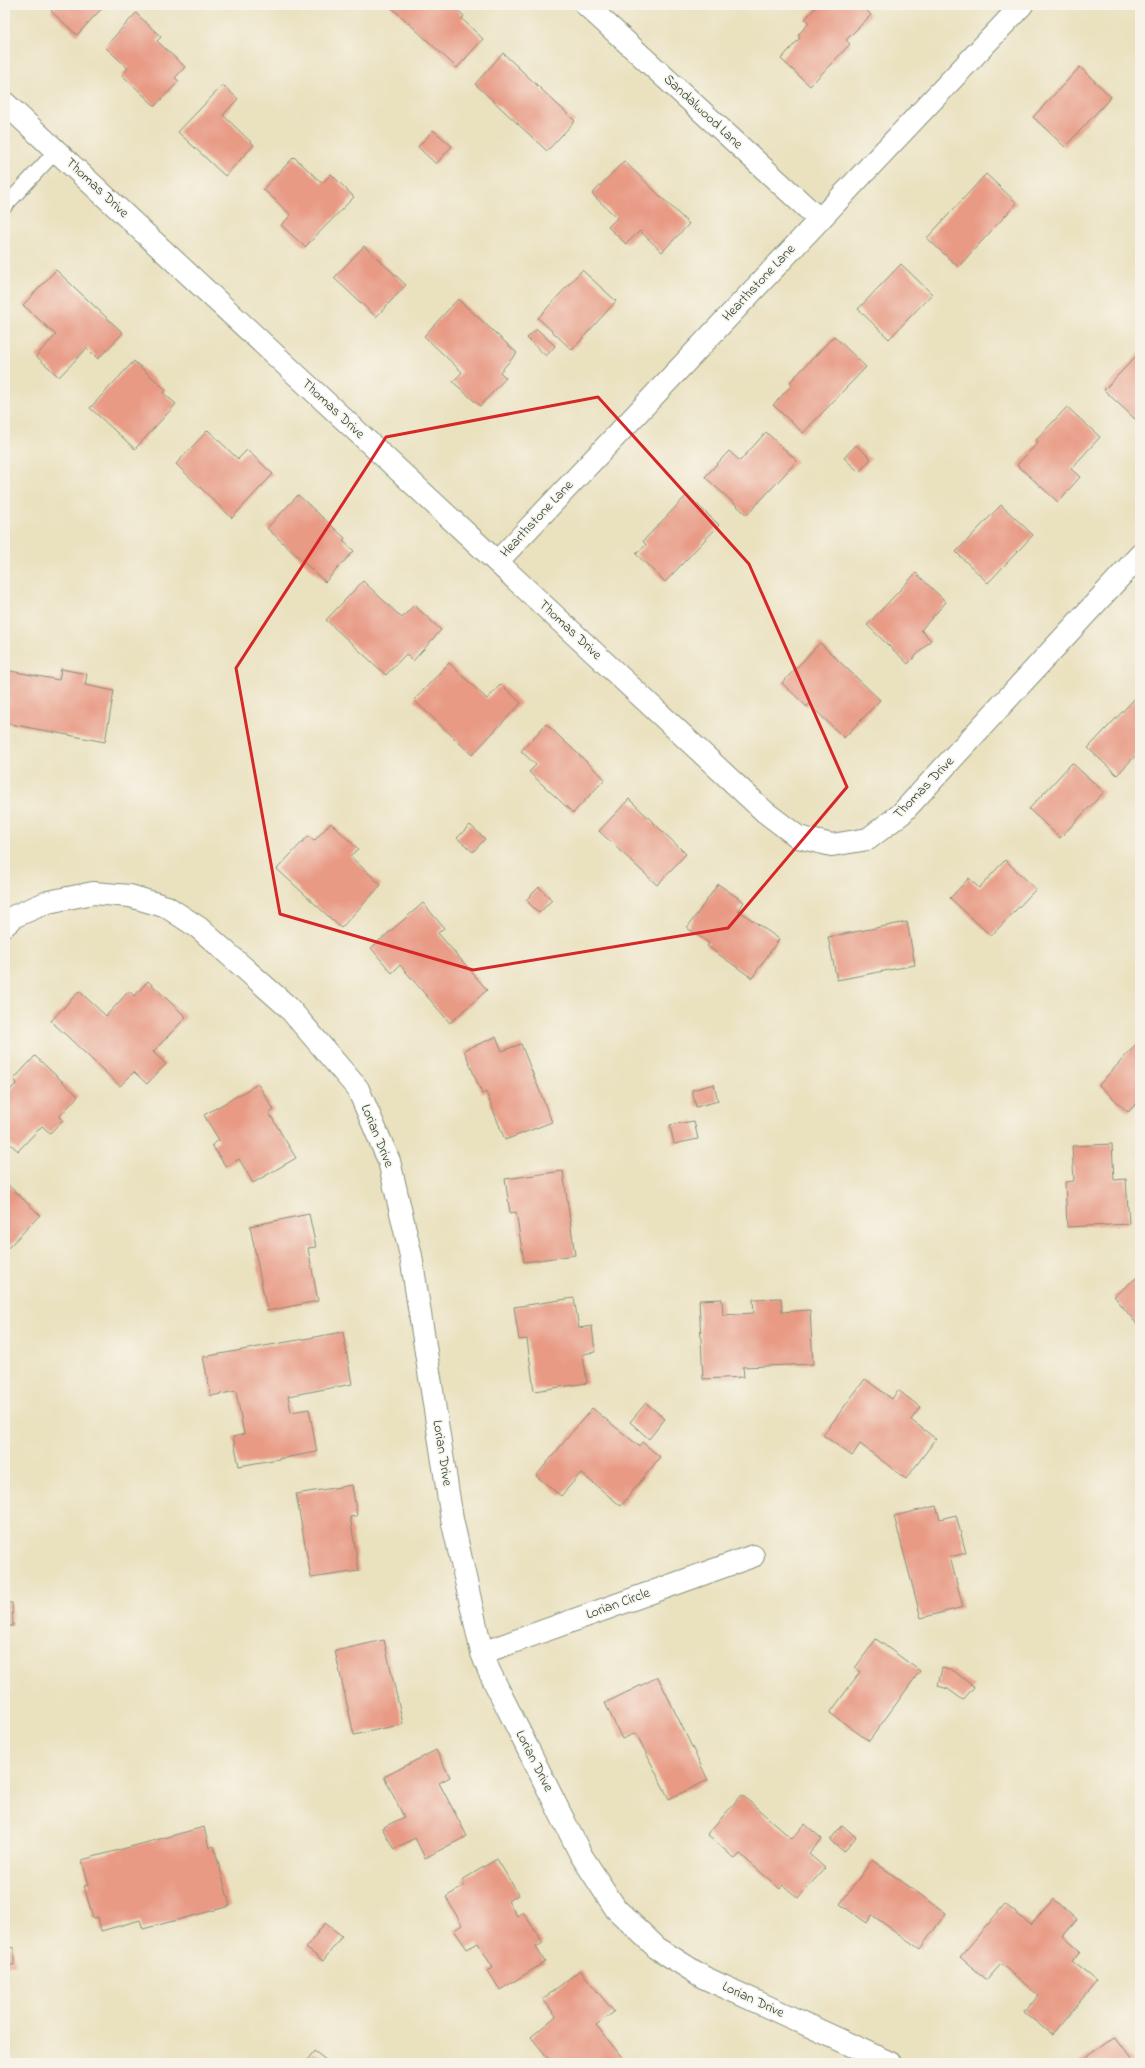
<svg xmlns="http://www.w3.org/2000/svg" width="1145" height="2068" viewBox="0 0 1145 2068" font-family="'Indie Flower',sans-serif">
  <style>
    .building { fill: #e89a84 }
    .lines { fill: none; stroke-linecap: round; stroke-linejoin: round }
    .lane-casing { stroke: #848f7a; stroke-width: 16 }
    .street-casing { stroke: #848f7a; stroke-width: 24 }
    .lane { stroke: #fff; stroke-width: 14 }
    .street { stroke: #fff; stroke-width: 22 }
    .marked { fill: none; stroke: #d62828; stroke-width: 3; stroke-linejoin: round }
    .labels { text-anchor: middle; dominant-baseline: central; stroke-width: 3; stroke-linejoin: round; paint-order: stroke }
    .street-label { font-size: 14px; fill: #1f3d34; stroke: #f7f3e8 }
  </style>
  <rect width="100%" height="100%" fill="#f7f3e8"/>
  <filter id="ink" filterUnits="userSpaceOnUse"><feTurbulence type="fractalNoise" baseFrequency=".025" numOctaves="2"/><feDisplacementMap in="SourceGraphic" scale="8" xChannelSelector="R" yChannelSelector="G"/><feConvolveMatrix kernelMatrix="1 2 1 2 8 2 1 2 1" color-interpolation-filters="sRGB"/></filter>
  <filter id="wash" filterUnits="userSpaceOnUse"><feTurbulence type="fractalNoise" baseFrequency=".012" numOctaves="4" result="noise"/><feDisplacementMap in="SourceGraphic" scale="16" xChannelSelector="R" yChannelSelector="G"/><feGaussianBlur stdDeviation="0.9" result="paint"/><feColorMatrix in="noise" values="0 0 0 0 0 0 0 0 0 0 0 0 0 0 0 0 0 1.4 0 .05"/><feComposite in="paint" operator="in"/></filter>
  <g filter="url(#wash)">
    <rect width="100%" height="100%" fill="#eae1bf"/>
    <g id="blocks">
      <path class="building" d="M 56,5 L 105,5 L 77,35 L 51,11 Z
        M 389,5 L 452,5 L 464,16 L 462,19 L 483,39 L 457,68 Z
        M 818,5 L 861,5 L 871,15 L 846,40 L 850,44 L 810,86 L 781,59 L 800,38 L 798,35 L 809,23 L 805,19 Z
        M 136,13 L 161,37 L 157,41 L 185,67 L 175,78 L 179,81 L 155,106 L 122,75 L 128,68 L 105,47 Z
        M 503,53 L 575,121 L 547,151 L 475,84 Z
        M 1080,67 L 1111,97 L 1065,147 L 1033,117 Z
        M 223,85 L 238,99 L 223,115 L 254,145 L 225,176 L 178,132 Z
        M 433,130 L 452,146 L 436,164 L 418,147 Z
        M 294,157 L 322,183 L 331,174 L 354,197 L 305,247 L 281,225 L 291,215 L 263,189 Z
        M 624,161 L 689,224 L 662,252 L 640,231 L 626,244 L 608,227 L 617,218 L 592,194 Z
        M 986,174 L 1017,203 L 958,267 L 927,238 Z
        M 364,246 L 406,285 L 376,317 L 334,278 Z
        M 901,264 L 932,294 L 889,339 L 858,309 Z
        M 56,270 L 123,333 L 98,359 L 87,348 L 59,377 L 36,356 L 56,335 L 23,305 Z
        M 582,270 L 616,301 L 572,350 L 538,318 Z
        M 458,299 L 517,353 L 500,372 L 506,378 L 480,406 L 453,382 L 462,372 L 424,336 Z
        M 537,329 L 555,346 L 546,356 L 527,338 Z
        M 834,336 L 866,367 L 803,433 L 773,405 L 792,385 L 790,382 Z
        M 1140,352 L 1140,413 L 1135,419 L 1104,390 Z
        M 134,361 L 166,390 L 163,393 L 176,404 L 135,449 L 90,408 Z
        M 1067,407 L 1100,437 L 1071,469 L 1080,477 L 1058,502 L 1017,465 L 1038,442 L 1036,440 Z
        M 208,430 L 238,459 L 247,450 L 273,474 L 232,518 L 176,464 Z
        M 766,432 L 797,461 L 747,515 L 705,477 L 729,451 L 740,461 Z
        M 856,445 L 871,459 L 859,472 L 844,458 Z
        M 298,495 L 345,538 L 343,541 L 354,551 L 325,582 L 267,528 Z
        M 687,495 L 719,525 L 665,582 L 636,554 L 646,545 L 643,541 Z
        M 1001,505 L 1033,535 L 988,583 L 956,552 Z
        M 916,573 L 946,602 L 921,630 L 931,640 L 908,664 L 867,625 Z
        M 363,581 L 402,618 L 414,605 L 441,630 L 413,661 L 406,654 L 386,675 L 326,620 Z
        M 820,643 L 880,700 L 844,738 L 809,704 L 807,707 L 782,683 Z
        M 449,663 L 487,699 L 501,684 L 521,703 L 472,755 L 414,700 Z
        M 61,669 L 87,674 L 85,685 L 114,691 L 105,742 L 5,723 L 5,670 L 59,680 Z
        M 1140,693 L 1140,751 L 1117,775 L 1088,748 Z
        M 546,724 L 605,779 L 573,813 L 529,772 L 536,765 L 521,751 Z
        M 1072,763 L 1104,792 L 1060,838 L 1029,809 Z
        M 629,799 L 686,854 L 657,885 L 599,831 Z
        M 331,823 L 358,849 L 350,856 L 381,885 L 341,928 L 277,869 L 308,836 L 314,841 Z
        M 470,825 L 485,839 L 473,852 L 457,838 Z
        M 1005,860 L 1036,889 L 991,936 L 950,898 L 969,878 L 979,888 Z
        M 718,884 L 744,902 L 738,910 L 779,939 L 752,978 L 707,946 L 709,943 L 687,928 Z
        M 539,887 L 552,900 L 539,913 L 526,900 Z
        M 423,903 L 444,928 L 438,933 L 487,990 L 450,1023 L 400,965 L 392,973 L 371,948 Z
        M 907,922 L 915,965 L 837,980 L 828,937 Z
        M 148,981 L 186,1017 L 153,1052 L 166,1064 L 147,1084 L 134,1072 L 120,1086 L 51,1021 L 79,991 L 106,1016 L 129,991 L 134,996 Z
        M 496,1037 L 502,1051 L 521,1044 L 552,1122 L 505,1140 L 486,1092 L 482,1094 L 464,1050 Z
        M 1140,1040 L 1140,1100 L 1128,1112 L 1099,1085 Z
        M 35,1056 L 78,1096 L 59,1117 L 63,1120 L 50,1133 L 42,1126 L 18,1151 L 5,1139 L 5,1095 L 17,1083 L 14,1079 Z
        M 258,1084 L 274,1110 L 269,1113 L 296,1158 L 253,1183 L 239,1159 L 226,1167 L 212,1145 L 219,1140 L 204,1115 Z
        M 714,1084 L 718,1101 L 696,1107 L 692,1090 Z
        M 694,1121 L 698,1139 L 674,1144 L 670,1125 Z
        M 1112,1144 L 1114,1180 L 1126,1179 L 1129,1224 L 1067,1227 L 1065,1182 L 1074,1181 L 1072,1146 Z
        M 563,1171 L 575,1255 L 524,1262 L 516,1212 L 510,1213 L 505,1179 Z
        M 5,1182 L 40,1215 L 5,1251 Z
        M 309,1214 L 316,1247 L 308,1248 L 318,1301 L 267,1311 L 250,1226 Z
        M 1140,1275 L 1140,1328 L 1114,1296 Z
        M 574,1298 L 579,1328 L 592,1326 L 595,1352 L 583,1354 L 587,1383 L 534,1391 L 527,1339 L 519,1340 L 514,1307 Z
        M 781,1298 L 782,1312 L 810,1310 L 813,1364 L 743,1367 L 744,1377 L 703,1379 L 699,1300 L 722,1299 L 723,1315 L 754,1313 L 753,1299 Z
        M 343,1332 L 352,1384 L 288,1396 L 291,1412 L 309,1409 L 317,1452 L 239,1466 L 233,1437 L 244,1434 L 236,1391 L 211,1396 L 203,1357 Z
        M 865,1379 L 892,1399 L 898,1390 L 920,1407 L 911,1420 L 936,1439 L 906,1479 L 860,1444 L 852,1456 L 823,1435 Z
        M 646,1403 L 665,1419 L 649,1439 L 630,1422 Z
        M 592,1408 L 639,1446 L 642,1442 L 660,1457 L 621,1506 L 581,1473 L 561,1496 L 536,1476 Z
        M 352,1485 L 357,1516 L 350,1517 L 359,1571 L 311,1578 L 296,1494 Z
        M 936,1506 L 940,1519 L 956,1515 L 966,1553 L 950,1557 L 963,1607 L 921,1618 L 894,1516 Z
        M 5,1603 L 12,1603 L 13,1626 L 5,1626 Z
        M 876,1639 L 920,1671 L 869,1741 L 830,1713 L 860,1672 L 855,1668 Z
        M 384,1640 L 403,1724 L 354,1735 L 335,1651 Z
        M 942,1668 L 954,1671 L 974,1687 L 963,1700 L 948,1689 L 938,1686 Z
        M 658,1677 L 708,1780 L 669,1799 L 636,1733 L 622,1739 L 605,1703 Z
        M 436,1750 L 450,1777 L 439,1783 L 467,1836 L 425,1858 L 415,1838 L 394,1849 L 382,1828 L 404,1817 L 384,1777 Z
        M 742,1795 L 792,1839 L 805,1824 L 822,1839 L 809,1854 L 825,1868 L 798,1898 L 783,1885 L 780,1889 L 740,1854 L 735,1859 L 707,1834 Z
        M 842,1825 L 856,1837 L 844,1852 L 830,1840 Z
        M 204,1827 L 209,1848 L 214,1846 L 230,1906 L 143,1929 L 140,1920 L 101,1931 L 98,1917 L 93,1918 L 84,1886 L 89,1885 L 82,1860 Z
        M 497,1859 L 519,1895 L 508,1901 L 517,1916 L 523,1912 L 543,1943 L 536,1947 L 545,1962 L 500,1990 L 488,1971 L 493,1968 L 478,1943 L 467,1949 L 454,1930 L 462,1925 L 446,1897 L 465,1885 L 462,1880 Z
        M 872,1860 L 946,1913 L 920,1949 L 872,1915 L 867,1923 L 840,1904 Z
        M 1053,1899 L 1077,1920 L 1063,1936 L 1080,1951 L 1072,1961 L 1097,1981 L 1052,2035 L 1024,2012 L 1038,1995 L 1001,1964 L 987,1980 L 960,1957 L 1005,1904 L 1031,1925 Z
        M 325,1923 L 342,1936 L 323,1961 L 306,1948 Z
        M 5,1947 L 14,1948 L 14,1965 L 5,1965 Z
        M 580,1970 L 614,2012 L 596,2025 L 625,2061 L 623,2063 L 552,2063 L 531,2037 L 556,2016 L 543,1999 Z
        M 1114,2037 L 1133,2063 L 1078,2063 Z
        M 314,2051 L 330,2063 L 305,2063 Z"/>
    </g>
  </g>
  <g filter="url(#ink)">
    <use href="#blocks" fill-opacity="0" stroke="#848f7a" stroke-width="1"/>
    <g class="lines">
      <defs>
        <path id="lane" d="M 5,206 L 57,150"/>
        <path id="street" d="M 586,5 L 820,220
          M 5,103 L 765,812 L 798,837 L 832,845 L 868,839 L 901,814 L 1140,555
          M 497,562 L 1022,5
          M 5,925 L 15,916 L 48,902 L 93,893 L 130,896 L 167,907 L 199,928 L 288,1007 L 358,1089 L 389,1161 L 411,1256 L 452,1519 L 482,1653 L 489,1671 L 581,1855 L 616,1909 L 657,1948 L 703,1977 L 890,2063
          M 482,1653 L 753,1556"/>
      </defs>
      <use href="#lane" class="lane-casing"/>
      <use href="#street" class="street-casing"/>
      <use href="#lane" class="lane"/>
      <use href="#street" class="street"/>
    </g>
  </g>
  <path class="marked" d="M 598,397 L 749,564 L 847,787 L 728,928 L 473,970 L 280,914 L 236,668 L 386,437 Z"/>
  <g class="labels">
    <g class="street-label">
      <text transform="translate(703 112) rotate(43)">Sandalwood Lane</text>
      <text transform="translate(97 188) rotate(43)">Thomas Drive</text>
      <text transform="translate(759 283) rotate(-47)">Hearthstone Lane</text>
      <text transform="translate(333 409) rotate(43)">Thomas Drive</text>
      <text transform="translate(537 519) rotate(-47)">Hearthstone Lane</text>
      <text transform="translate(570 630) rotate(43)">Thomas Drive</text>
      <text transform="translate(924 788) rotate(-46)">Thomas Drive</text>
      <text transform="translate(377 1136) rotate(68)">Lorian Drive</text>
      <text transform="translate(442 1453) rotate(81)">Lorian Drive</text>
      <text transform="translate(618 1604) rotate(-20)">Lorian Circle</text>
      <text transform="translate(534 1761) rotate(63)">Lorian Drive</text>
      <text transform="translate(753 2000) rotate(25)">Lorian Drive</text>
    </g>
  </g>
  <rect width="1145" height="2068" fill="none" stroke="#f7f3e8" stroke-width="20"/>
</svg>
